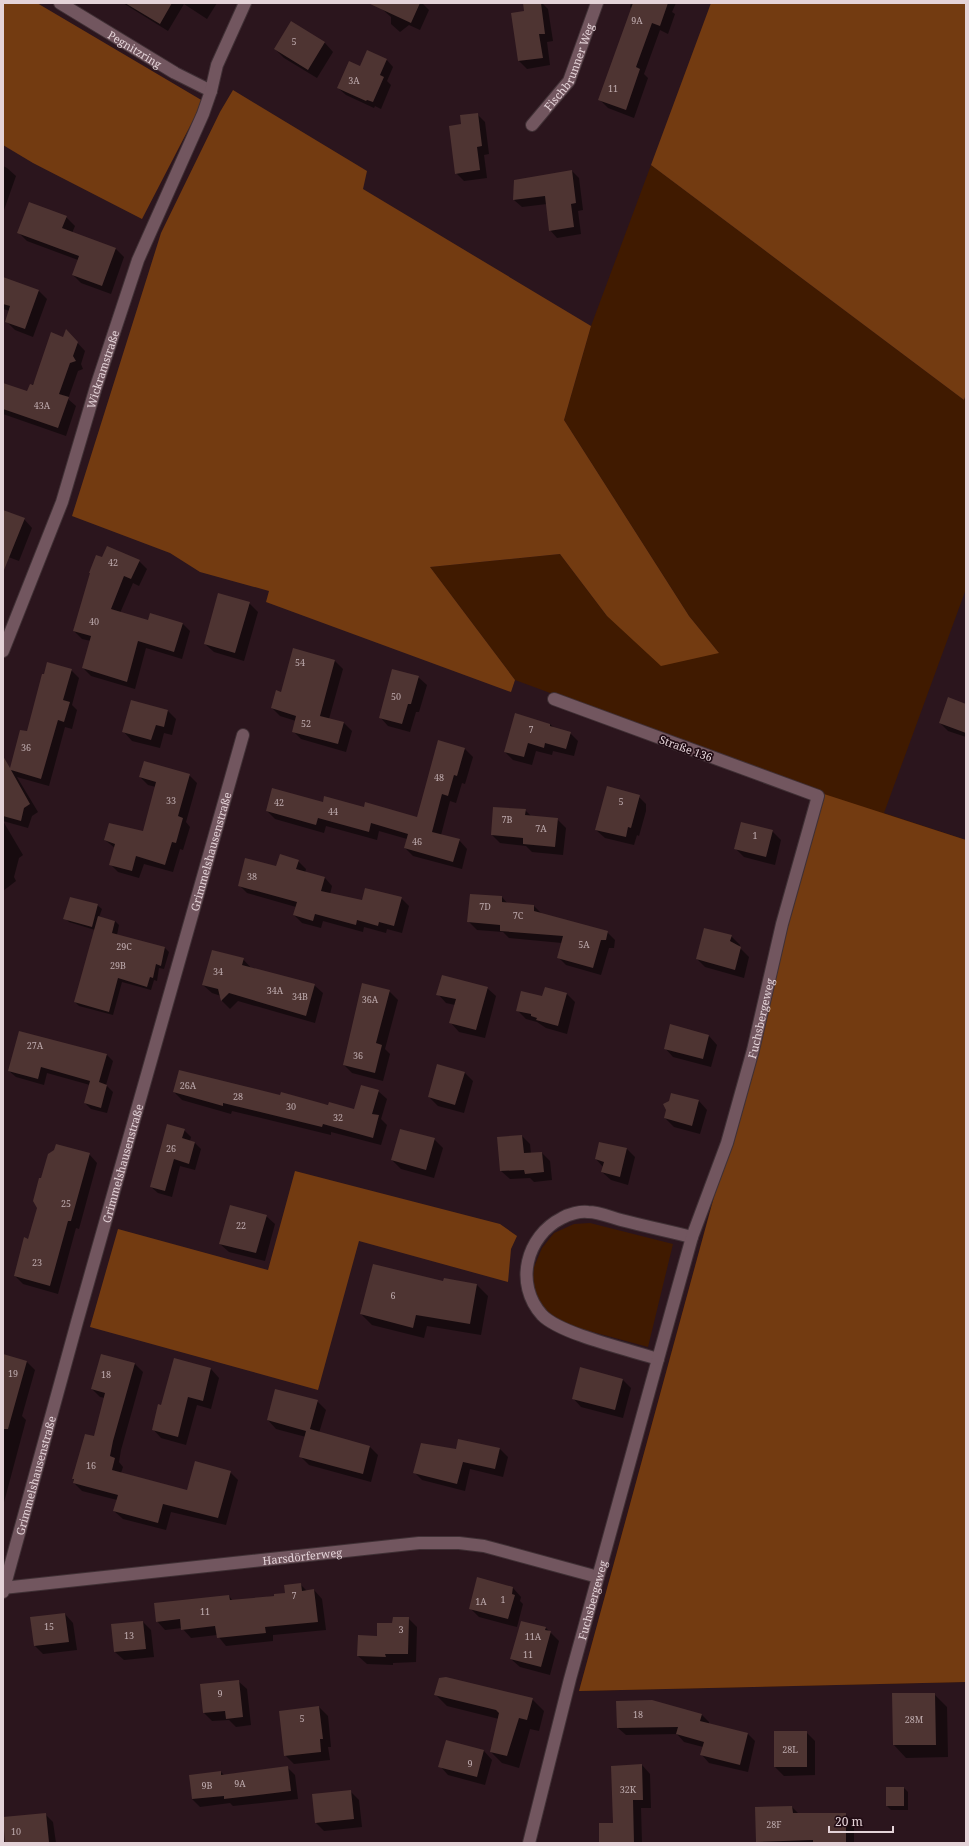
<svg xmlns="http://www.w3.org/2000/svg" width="969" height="1846" viewBox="0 0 969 1846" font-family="'Noto Serif',serif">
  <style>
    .green { fill: #401a00 }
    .forest { fill: #733b11 }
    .shadow { fill: #0007 }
    .building { fill: #4e3432 }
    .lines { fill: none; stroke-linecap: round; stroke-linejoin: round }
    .street-casing { stroke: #403035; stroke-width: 14 }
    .street { stroke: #72565f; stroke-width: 12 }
    .labels { text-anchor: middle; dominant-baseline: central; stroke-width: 3.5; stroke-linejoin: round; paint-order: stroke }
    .number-label { font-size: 9px; fill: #beabae }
    .street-label { font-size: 11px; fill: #e4d3d8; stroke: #210c14 }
  </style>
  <rect width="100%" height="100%" fill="#2b151d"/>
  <path class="green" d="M 651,165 L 964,400 L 966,394 L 966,589 L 884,813 L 966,840 L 966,1682 L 579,1691 L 824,794 L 515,680 L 430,567 L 560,554 L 607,616 L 719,653 L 689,616 L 564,420 L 591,326 Z
    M 590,1223 L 673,1244 L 648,1347 L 556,1322 L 541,1307 L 532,1285 L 534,1267 L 542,1248 L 554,1233 L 574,1224 Z"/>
  <path class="forest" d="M 3,3 L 37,3 L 203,101 L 142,219 L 33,163 L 3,145 Z
    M 711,3 L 966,3 L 966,394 L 964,400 L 651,165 Z
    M 233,90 L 367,171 L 363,189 L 591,326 L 564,420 L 689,616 L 719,653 L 661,666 L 607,616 L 560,554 L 430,567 L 515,680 L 511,692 L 266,602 L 269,591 L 200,572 L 170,553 L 72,516 L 161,233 L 220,112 Z
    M 824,794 L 966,840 L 966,1682 L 579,1691 Z
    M 295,1171 L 500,1224 L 517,1236 L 511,1249 L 508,1282 L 359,1241 L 318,1390 L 90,1327 L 118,1229 L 268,1270 Z"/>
  <path class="shadow" d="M 123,3 L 217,3 L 207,19 L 184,4 L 168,31 Z
    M 385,3 L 422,3 L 429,10 L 420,30 L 409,25 L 400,32 L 391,24 L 391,17 L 382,9 Z
    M 526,3 L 542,3 L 548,9 L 553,41 L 547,42 L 550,65 L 527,69 L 519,61 Z
    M 631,3 L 676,3 L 672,12 L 675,14 L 668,34 L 660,30 L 644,74 L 648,78 L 634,118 L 608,108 L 600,100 L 632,9 L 630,7 Z
    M 292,23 L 325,43 L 333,52 L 317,78 L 284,58 L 275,49 Z
    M 386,59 L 393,67 L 387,81 L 391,85 L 381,109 L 375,106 L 374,108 L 346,95 L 338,88 L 360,67 Z
    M 477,114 L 485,122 L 489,154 L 484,155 L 487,178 L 464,181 L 456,173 L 463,125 Z
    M 3,166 L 7,168 L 16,176 L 4,210 Z
    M 572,171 L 579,178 L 583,210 L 578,211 L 581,234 L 557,238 L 550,230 L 547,204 L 522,207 L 514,200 Z
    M 66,217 L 75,226 L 72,233 L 116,249 L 124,257 L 111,294 L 81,283 L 73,275 L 78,260 L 27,241 L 18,232 Z
    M 3,278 L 39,291 L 47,299 L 33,337 L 15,330 L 6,321 L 10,311 L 3,309 Z
    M 63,338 L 73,338 L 85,351 L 81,364 L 83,369 L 78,371 L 68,399 L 76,406 L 66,436 L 3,414 L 3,384 L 27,393 Z
    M 3,516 L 24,519 L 32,528 L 19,561 L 3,555 Z
    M 102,559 L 139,561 L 147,569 L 139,586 L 133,583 L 120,613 L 148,621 L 182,623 L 190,631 L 182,659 L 146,648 L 135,689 L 91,676 L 83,668 L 91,641 L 82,639 L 74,631 Z
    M 249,603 L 258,612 L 244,661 L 214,652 L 205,644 Z
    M 335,661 L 343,669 L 329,719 L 344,723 L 352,731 L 346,752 L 301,739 L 293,731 L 296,721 L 280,716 L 272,708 L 282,693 Z
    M 71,670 L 79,678 L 72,705 L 77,710 L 72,729 L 65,727 L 49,786 L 17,777 L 38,812 L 32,816 L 28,828 L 3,821 L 23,855 L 19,858 L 14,877 L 16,881 L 3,891 L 3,786 L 28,733 Z
    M 418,677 L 427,685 L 419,712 L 416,712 L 410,732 L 388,726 L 380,717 Z
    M 132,701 L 168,711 L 176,719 L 172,735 L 164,733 L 160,748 L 132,741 L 124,732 Z
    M 966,705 L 966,737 L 948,731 L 940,723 Z
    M 550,724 L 554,728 L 570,733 L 578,741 L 574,756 L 553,751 L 552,755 L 536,751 L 532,765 L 513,760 L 505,752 Z
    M 465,749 L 473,757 L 465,784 L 462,783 L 456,803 L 450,801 L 441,835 L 459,840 L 467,849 L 462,869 L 413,856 L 405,848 L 407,839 L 379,831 L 377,840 L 326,826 L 324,833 L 275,819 L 267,811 L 324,804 L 364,808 L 418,818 Z
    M 189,775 L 197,783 L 186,822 L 190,827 L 183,850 L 180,849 L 173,872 L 144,864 L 139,878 L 118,872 L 110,864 L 115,848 L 105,840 L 144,832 L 156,787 L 148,785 L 140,777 Z
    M 637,795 L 646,804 L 646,811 L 639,836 L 637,835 L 634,845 L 605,838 L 596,830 Z
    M 525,810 L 532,817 L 557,819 L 566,828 L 563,855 L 532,852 L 526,846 L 500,843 L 492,835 Z
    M 772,831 L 781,840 L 775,865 L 744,857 L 735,848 Z
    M 298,861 L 306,869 L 305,873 L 325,878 L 332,886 L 330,894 L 363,901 L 401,898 L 409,906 L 402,933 L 387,929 L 386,933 L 364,927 L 363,932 L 323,921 L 321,928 L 302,923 L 294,915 L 296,907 L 247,893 L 239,885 L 277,868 Z
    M 502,897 L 508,904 L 534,906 L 542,914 L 607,932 L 615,940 L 614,948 L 609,948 L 601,975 L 566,965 L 558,957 L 562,943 L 509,938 L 503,932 L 477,930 L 469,922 Z
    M 97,905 L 102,909 L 99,917 L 115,921 L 119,925 L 117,935 L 165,948 L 169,952 L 164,969 L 159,968 L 157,981 L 154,980 L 151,990 L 122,982 L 113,1015 L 79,1006 L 75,1002 L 95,930 L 69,922 L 65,918 Z
    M 731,936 L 740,945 L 739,947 L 749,957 L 744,978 L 705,967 L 697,959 Z
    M 243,959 L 251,968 L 314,985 L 323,993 L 315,1023 L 238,1001 L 230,1009 L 222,1001 L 221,996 L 212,993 L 203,985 Z
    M 487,988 L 496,996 L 485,1038 L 459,1032 L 451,1023 L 455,1005 L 446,1003 L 438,994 Z
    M 546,988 L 567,994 L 575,1002 L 567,1034 L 546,1028 L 537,1022 L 526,1019 L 517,1010 L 543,998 Z
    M 389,991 L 398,1000 L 385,1049 L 390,1054 L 383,1081 L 352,1073 L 344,1065 Z
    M 709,1036 L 717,1045 L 711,1067 L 673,1057 L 665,1048 Z
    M 107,1055 L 113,1061 L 106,1085 L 113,1092 L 107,1113 L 91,1109 L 85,1103 L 90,1085 L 47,1073 L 44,1085 L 16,1077 L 9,1071 Z
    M 464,1072 L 473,1081 L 464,1113 L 438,1106 L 429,1097 Z
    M 378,1091 L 387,1099 L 381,1119 L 387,1125 L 381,1145 L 331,1132 L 331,1135 L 232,1111 L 231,1114 L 182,1100 L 174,1092 L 281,1096 L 355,1110 Z
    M 699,1101 L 707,1110 L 700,1134 L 674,1127 L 665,1118 L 668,1110 Z
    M 184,1130 L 191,1137 L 190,1141 L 194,1142 L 201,1149 L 195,1170 L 180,1166 L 172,1197 L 158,1193 L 151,1187 Z
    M 522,1136 L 530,1144 L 531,1154 L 542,1153 L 550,1161 L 552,1180 L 534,1182 L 530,1178 L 510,1179 L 501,1171 L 499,1138 Z
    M 434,1139 L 443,1148 L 434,1178 L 401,1169 L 392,1160 Z
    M 627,1149 L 635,1157 L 628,1185 L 611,1180 L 602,1172 L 603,1167 L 596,1159 Z
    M 89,1154 L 97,1163 L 79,1229 L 76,1228 L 58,1294 L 23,1284 L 15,1276 L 29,1240 L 38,1208 Z
    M 266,1216 L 275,1224 L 265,1261 L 229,1252 L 220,1244 Z
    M 477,1285 L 488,1296 L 481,1335 L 427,1326 L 424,1338 L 372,1325 L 361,1314 Z
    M 3,1356 L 27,1362 L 35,1370 L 22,1416 L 26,1420 L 3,1506 Z
    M 135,1364 L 143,1372 L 121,1450 L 119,1462 L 123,1467 L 121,1473 L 188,1491 L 230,1472 L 238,1480 L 226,1525 L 171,1512 L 166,1530 L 123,1519 L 114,1511 L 117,1500 L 82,1491 L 74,1483 L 73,1478 L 95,1437 L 105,1398 L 100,1397 L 92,1389 Z
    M 211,1369 L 219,1378 L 211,1409 L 197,1405 L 186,1445 L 161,1438 L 153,1429 L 162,1406 Z
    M 623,1380 L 631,1388 L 623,1418 L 581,1407 L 573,1398 Z
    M 317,1401 L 326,1410 L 319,1433 L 370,1447 L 378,1455 L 371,1482 L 309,1465 L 301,1457 L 306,1437 L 276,1429 L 268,1420 Z
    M 459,1440 L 500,1449 L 508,1457 L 503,1477 L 470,1469 L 465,1491 L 422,1480 L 414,1472 L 457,1450 Z
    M 478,1579 L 513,1588 L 521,1597 L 520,1601 L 523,1604 L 517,1627 L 479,1617 L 470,1608 Z
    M 300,1584 L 307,1591 L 314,1590 L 322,1599 L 326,1630 L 273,1635 L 273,1641 L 226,1646 L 217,1635 L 191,1638 L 182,1628 L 165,1630 L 157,1621 L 229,1596 L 233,1601 L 275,1596 L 286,1593 Z
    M 65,1614 L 73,1623 L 77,1650 L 43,1654 L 35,1646 Z
    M 408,1618 L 417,1627 L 416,1662 L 393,1663 L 393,1665 L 367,1664 L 358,1656 L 393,1624 Z
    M 143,1622 L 151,1630 L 154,1657 L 124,1660 L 115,1652 Z
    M 546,1628 L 559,1641 L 550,1675 L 520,1667 L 511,1659 Z
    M 238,1681 L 247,1689 L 251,1725 L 236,1727 L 229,1720 L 212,1721 L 204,1713 Z
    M 435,1694 L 532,1699 L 544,1711 L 539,1731 L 530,1729 L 519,1768 L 502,1763 L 491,1752 L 499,1719 L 447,1706 Z
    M 934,1694 L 947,1707 L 948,1757 L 906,1758 L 894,1745 Z
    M 319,1707 L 328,1716 L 331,1747 L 328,1747 L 330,1760 L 294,1764 L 285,1755 Z
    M 702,1715 L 709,1722 L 709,1724 L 748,1734 L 755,1741 L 748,1772 L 709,1763 L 702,1755 L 703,1747 L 684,1742 L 677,1734 L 626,1735 L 618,1728 Z
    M 806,1732 L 815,1741 L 815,1775 L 784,1776 L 775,1767 Z
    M 446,1741 L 484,1751 L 492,1760 L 485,1785 L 448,1775 L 440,1766 Z
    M 642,1765 L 650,1774 L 651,1808 L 641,1808 L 642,1843 L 600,1843 L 614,1824 Z
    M 287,1767 L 295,1775 L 298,1799 L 233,1806 L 230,1803 L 200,1807 L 192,1799 L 221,1772 L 224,1775 Z
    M 904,1788 L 908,1792 L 908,1810 L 891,1810 L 887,1806 Z
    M 350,1791 L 359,1800 L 362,1827 L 324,1831 L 316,1823 Z
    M 792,1807 L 799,1814 L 845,1814 L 854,1822 L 854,1843 L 759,1843 L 757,1841 Z
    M 45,1814 L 53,1822 L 56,1843 L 6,1843 L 4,1818 Z"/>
  <path class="building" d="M 125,3 L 172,3 L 160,24 Z
    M 368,3 L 420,3 L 411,23 Z
    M 523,3 L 541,3 L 545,34 L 539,34 L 543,58 L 518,61 L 511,13 L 524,11 Z
    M 633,3 L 668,3 L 660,26 L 652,23 L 636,67 L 640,69 L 626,110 L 598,100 Z
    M 291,21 L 325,42 L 308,70 L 274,49 Z
    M 367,50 L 387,59 L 380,75 L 384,77 L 373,102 L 367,100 L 366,101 L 337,88 L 349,61 L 360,66 Z
    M 478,113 L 482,146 L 477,147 L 480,170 L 455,174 L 449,126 L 461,124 L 460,115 Z
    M 572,170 L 576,203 L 571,204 L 574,227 L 549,231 L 545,196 L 513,200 L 514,180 Z
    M 29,202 L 67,216 L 62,228 L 116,248 L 102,286 L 72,275 L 79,256 L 17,233 Z
    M 3,277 L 39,290 L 25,329 L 5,322 L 10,306 L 3,304 Z
    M 66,329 L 78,342 L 73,356 L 76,361 L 70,363 L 59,394 L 69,397 L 58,428 L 3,409 L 3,383 L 27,391 L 30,384 L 33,385 L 51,332 L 63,337 Z
    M 3,510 L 25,518 L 4,570 L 3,570 Z
    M 107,546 L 140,560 L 131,579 L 124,576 L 111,609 L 148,620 L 150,613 L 183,623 L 174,652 L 138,641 L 127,682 L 82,668 L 91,636 L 73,631 L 90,573 L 89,573 L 96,555 L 102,557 Z
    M 218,593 L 250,602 L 235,653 L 204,644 Z
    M 293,648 L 335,660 L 320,716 L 344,722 L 338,744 L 292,732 L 296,716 L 271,708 L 276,690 L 281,692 Z
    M 47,662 L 72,669 L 63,700 L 70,702 L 64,722 L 58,720 L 41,779 L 11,770 L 30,804 L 24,808 L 21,821 L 3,816 L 3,756 L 10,768 L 20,730 L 27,731 L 42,674 L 44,674 Z
    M 392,669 L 419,676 L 411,704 L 408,704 L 402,724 L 379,718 Z
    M 948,697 L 966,704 L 966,733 L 939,723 Z
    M 131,700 L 168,710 L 164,727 L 156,725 L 151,740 L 122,732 Z
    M 515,713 L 550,724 L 550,726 L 571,732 L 566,749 L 545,743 L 544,748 L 528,743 L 524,757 L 504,752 Z
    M 438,740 L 465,748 L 457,776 L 454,775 L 448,796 L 442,794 L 432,832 L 460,839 L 453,862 L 404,848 L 408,834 L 371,823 L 369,832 L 318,818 L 316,825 L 266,811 L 272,788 L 323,802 L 324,796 L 364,807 L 365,802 L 417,817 Z
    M 144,761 L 190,774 L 178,816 L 183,818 L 176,843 L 172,842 L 165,865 L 136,856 L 132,871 L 109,865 L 115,844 L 104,840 L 109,823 L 143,831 L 156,782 L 139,777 Z
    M 607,786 L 640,795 L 631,828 L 628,827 L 626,837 L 595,830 Z
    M 493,807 L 526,809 L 525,815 L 558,818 L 555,847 L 523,844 L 523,838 L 491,835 Z
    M 741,822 L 773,830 L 766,857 L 734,849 Z
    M 280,854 L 299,860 L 296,869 L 325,877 L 321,891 L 362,900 L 365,888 L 402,897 L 394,926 L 379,922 L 378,926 L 357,920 L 356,925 L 315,914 L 313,921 L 293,915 L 297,902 L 238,886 L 245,858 L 276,866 Z
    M 470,894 L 502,896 L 502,902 L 534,905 L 534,911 L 608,931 L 606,940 L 601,940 L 593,968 L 557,958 L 563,936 L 500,931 L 500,925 L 467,922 Z
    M 70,897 L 98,904 L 92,927 L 63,919 Z
    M 98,916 L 115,921 L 112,933 L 165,947 L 161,966 L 156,964 L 153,978 L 150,977 L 147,987 L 118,978 L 109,1012 L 74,1002 Z
    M 704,928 L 732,935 L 730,941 L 741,947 L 735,970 L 696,959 Z
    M 212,950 L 244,958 L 242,965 L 315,984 L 306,1016 L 229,993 L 221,1001 L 218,989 L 202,985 Z
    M 442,975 L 488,987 L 476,1030 L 449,1023 L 456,999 L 436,995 Z
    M 362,983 L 390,990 L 376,1043 L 382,1045 L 375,1073 L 343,1065 Z
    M 545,987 L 567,993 L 558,1026 L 536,1020 L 537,1018 L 531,1016 L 531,1014 L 516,1011 L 521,991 L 542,996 Z
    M 670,1024 L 709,1035 L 703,1059 L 664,1049 Z
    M 19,1031 L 107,1054 L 99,1082 L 107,1085 L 101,1108 L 84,1103 L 90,1081 L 41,1067 L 38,1079 L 8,1071 Z
    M 437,1064 L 465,1072 L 455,1105 L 428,1097 Z
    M 179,1070 L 280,1095 L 281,1092 L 328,1105 L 329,1102 L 354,1109 L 361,1085 L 379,1090 L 372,1114 L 379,1115 L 373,1138 L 323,1124 L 322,1127 L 223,1103 L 223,1106 L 173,1092 Z
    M 671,1093 L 699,1100 L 692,1126 L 664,1118 L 666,1110 L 663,1104 L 669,1101 Z
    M 167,1124 L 185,1129 L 182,1138 L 195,1142 L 189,1164 L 174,1159 L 165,1191 L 150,1187 Z
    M 400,1129 L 435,1138 L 426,1170 L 391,1160 Z
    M 522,1135 L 524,1153 L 542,1152 L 544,1172 L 525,1174 L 524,1170 L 500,1171 L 497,1137 Z
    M 599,1142 L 627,1148 L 620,1177 L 601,1172 L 604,1162 L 595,1159 Z
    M 56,1144 L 90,1153 L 71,1221 L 68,1221 L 50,1286 L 14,1276 L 24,1237 L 28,1239 L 37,1208 L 33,1201 L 39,1178 L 41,1178 L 48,1154 L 54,1150 Z
    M 230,1205 L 267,1215 L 256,1253 L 219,1244 Z
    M 373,1264 L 443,1281 L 444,1278 L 477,1284 L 470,1324 L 416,1315 L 413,1328 L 360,1314 Z
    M 3,1354 L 27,1361 L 8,1429 L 3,1429 Z
    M 101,1354 L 135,1363 L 113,1441 L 110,1456 L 115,1458 L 112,1470 L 187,1490 L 195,1461 L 231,1471 L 218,1518 L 163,1504 L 158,1523 L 113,1511 L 118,1495 L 73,1483 L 74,1479 L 72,1479 L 85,1434 L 94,1436 L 105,1393 L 91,1389 Z
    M 174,1358 L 211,1368 L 203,1401 L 188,1397 L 178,1437 L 152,1430 L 158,1404 L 161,1405 Z
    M 580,1367 L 623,1379 L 615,1410 L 572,1399 Z
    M 275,1389 L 318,1400 L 310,1429 L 370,1446 L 363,1474 L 299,1457 L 306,1431 L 267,1420 Z
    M 458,1439 L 500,1448 L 495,1469 L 463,1462 L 457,1484 L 413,1473 L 421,1443 L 456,1449 Z
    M 477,1577 L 513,1587 L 512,1594 L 515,1595 L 508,1619 L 469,1609 Z
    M 301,1583 L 302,1591 L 314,1589 L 318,1622 L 265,1627 L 266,1633 L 217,1638 L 215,1626 L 181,1630 L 180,1619 L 156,1622 L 154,1603 L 229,1595 L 230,1600 L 274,1596 L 274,1594 L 285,1593 L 284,1585 Z
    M 65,1613 L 69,1642 L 34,1646 L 30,1617 Z
    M 393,1617 L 409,1617 L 408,1654 L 385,1654 L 386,1657 L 357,1656 L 358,1635 L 377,1636 L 377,1623 L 392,1623 Z
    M 143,1621 L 146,1649 L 114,1652 L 111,1624 Z
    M 521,1621 L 546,1627 L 545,1630 L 551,1631 L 541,1667 L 510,1659 Z
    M 446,1677 L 533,1698 L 527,1720 L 519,1718 L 507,1756 L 490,1752 L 499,1713 L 496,1710 L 434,1695 L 439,1678 Z
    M 239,1680 L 243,1717 L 226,1719 L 225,1711 L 203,1713 L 200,1684 Z
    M 892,1693 L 935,1693 L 936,1745 L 893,1745 Z
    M 652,1700 L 702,1714 L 700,1721 L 748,1733 L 740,1765 L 700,1755 L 704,1742 L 676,1734 L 678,1727 L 617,1728 L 616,1701 Z
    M 319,1706 L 323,1739 L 320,1739 L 321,1752 L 284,1756 L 279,1711 Z
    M 774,1731 L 807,1731 L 807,1767 L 774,1767 Z
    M 446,1740 L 484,1750 L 477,1777 L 438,1767 Z
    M 642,1764 L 643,1800 L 633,1800 L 634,1843 L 599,1843 L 599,1823 L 613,1823 L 611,1766 Z
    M 288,1766 L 291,1791 L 224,1799 L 224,1796 L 192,1799 L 189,1775 L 221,1771 L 221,1775 Z
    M 886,1787 L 904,1787 L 904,1806 L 886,1806 Z
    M 351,1790 L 354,1819 L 315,1823 L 312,1794 Z
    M 792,1806 L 793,1813 L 846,1813 L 846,1843 L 813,1843 L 813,1840 L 756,1842 L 755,1807 Z
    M 46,1813 L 49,1842 L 5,1843 L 3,1817 Z"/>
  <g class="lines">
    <defs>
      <g id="street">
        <path id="s1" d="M 60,3 L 175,73 L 211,91"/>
        <path id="s2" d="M 532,125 L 569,81 L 597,3"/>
        <path id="s3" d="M 3,651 L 62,502 L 96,387 L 138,260 L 203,114 L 211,91 L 217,65 L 245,3"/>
        <path d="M 658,1359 C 630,1350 560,1334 542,1315 C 514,1284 526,1236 562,1218 C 569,1214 580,1211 588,1212 C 599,1212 610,1217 621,1220 C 644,1226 668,1231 692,1237"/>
        <path id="s4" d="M 3,1588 L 419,1543 L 459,1543 L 484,1546 L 598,1577"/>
        <path id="s5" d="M 3,1592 L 77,1322 L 243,735"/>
        <path id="s6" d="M 529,1843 L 570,1679 L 658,1359 L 692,1237 L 727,1143 L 753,1050 L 782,924 L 818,796 L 554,699"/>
      </g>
    </defs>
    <use href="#street" class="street-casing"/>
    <use href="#street" class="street"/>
  </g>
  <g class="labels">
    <g class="number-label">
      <text x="637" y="20">9A</text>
      <text x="294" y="41">5</text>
      <text x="354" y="80">3A</text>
      <text x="613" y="88">11</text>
      <text x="42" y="405">43A</text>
      <text x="113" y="562">42</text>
      <text x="94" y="621">40</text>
      <text x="300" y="662">54</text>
      <text x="396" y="696">50</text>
      <text x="306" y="723">52</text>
      <text x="531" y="729">7</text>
      <text x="26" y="747">36</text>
      <text x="439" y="777">48</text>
      <text x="171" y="800">33</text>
      <text x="621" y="801">5</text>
      <text x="279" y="802">42</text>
      <text x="333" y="811">44</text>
      <text x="507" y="819">7B</text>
      <text x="541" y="828">7A</text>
      <text x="755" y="835">1</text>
      <text x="417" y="841">46</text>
      <text x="252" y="876">38</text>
      <text x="485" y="906">7D</text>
      <text x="518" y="915">7C</text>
      <text x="584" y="944">5A</text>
      <text x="124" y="946">29C</text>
      <text x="118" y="965">29B</text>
      <text x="218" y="971">34</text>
      <text x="275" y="990">34A</text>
      <text x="300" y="996">34B</text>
      <text x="370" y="999">36A</text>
      <text x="35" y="1045">27A</text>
      <text x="358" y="1055">36</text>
      <text x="188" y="1085">26A</text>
      <text x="238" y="1096">28</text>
      <text x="291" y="1106">30</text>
      <text x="338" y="1117">32</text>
      <text x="171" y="1148">26</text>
      <text x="66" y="1203">25</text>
      <text x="241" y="1225">22</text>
      <text x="37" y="1262">23</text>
      <text x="393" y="1295">6</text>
      <text x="13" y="1373">19</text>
      <text x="106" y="1374">18</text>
      <text x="91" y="1465">16</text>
      <text x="294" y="1595">7</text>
      <text x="503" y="1599">1</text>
      <text x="481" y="1601">1A</text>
      <text x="205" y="1611">11</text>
      <text x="49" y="1626">15</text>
      <text x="401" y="1629">3</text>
      <text x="129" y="1635">13</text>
      <text x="533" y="1636">11A</text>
      <text x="528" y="1654">11</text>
      <text x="220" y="1693">9</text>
      <text x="638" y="1714">18</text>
      <text x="302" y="1718">5</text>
      <text x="914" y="1719">28M</text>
      <text x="790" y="1749">28L</text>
      <text x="470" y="1763">9</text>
      <text x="240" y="1783">9A</text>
      <text x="207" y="1785">9B</text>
      <text x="628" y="1789">32K</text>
      <text x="774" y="1824">28F</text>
      <text x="16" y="1831">10</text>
    </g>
    <g class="street-label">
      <text stroke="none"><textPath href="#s1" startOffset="88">Pegnitzring</textPath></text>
      <text stroke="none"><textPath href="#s2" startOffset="70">Fischbrunner Weg</textPath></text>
      <text stroke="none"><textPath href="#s3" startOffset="299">Wickramstraße</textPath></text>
      <text transform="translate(686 748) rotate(20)">Straße 136</text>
      <text stroke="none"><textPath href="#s5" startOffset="769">Grimmelshausenstraße</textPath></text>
      <text stroke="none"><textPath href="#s6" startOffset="857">Fuchsbergeweg</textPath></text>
      <text stroke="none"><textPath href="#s5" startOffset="445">Grimmelshausenstraße</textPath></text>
      <text stroke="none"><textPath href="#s5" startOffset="121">Grimmelshausenstraße</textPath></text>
      <text stroke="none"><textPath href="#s4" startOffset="301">Harsdörferweg</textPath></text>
      <text stroke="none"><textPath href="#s6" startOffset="251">Fuchsbergeweg</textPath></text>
    </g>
  </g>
  <rect width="969" height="1846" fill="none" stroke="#e4d3d8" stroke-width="8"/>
  <path d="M829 1826v6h64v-6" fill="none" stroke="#e4d3d8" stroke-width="2"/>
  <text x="835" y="1826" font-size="12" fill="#e4d3d8" stroke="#210c14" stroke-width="3" paint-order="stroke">20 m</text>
</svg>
